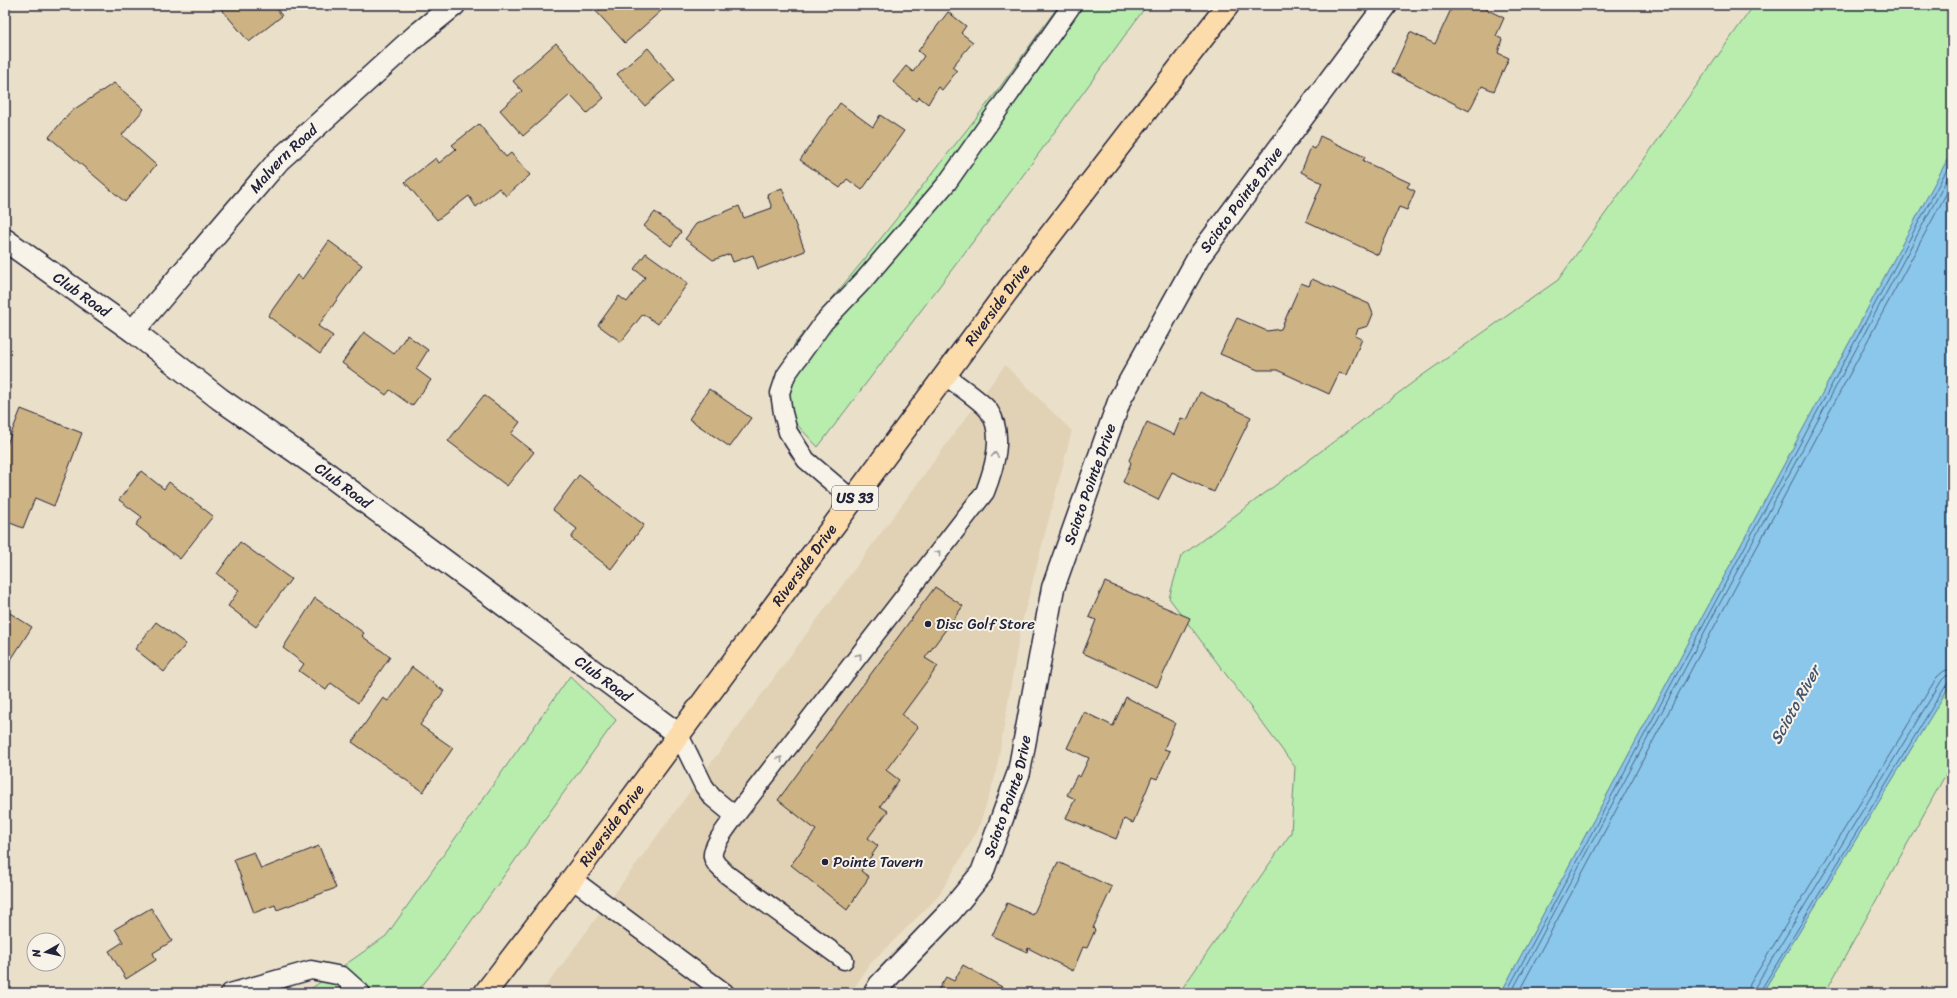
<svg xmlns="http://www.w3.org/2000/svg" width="1957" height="998" viewBox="0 0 1957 998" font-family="Sriracha,sans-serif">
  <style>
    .built { fill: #e1d2b5 }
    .green { fill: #b8edae; stroke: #6d8874 }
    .water { fill: #8bc7eb; stroke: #6185a5 }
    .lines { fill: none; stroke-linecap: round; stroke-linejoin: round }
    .shore { stroke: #4c6481; stroke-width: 1 }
    .building { fill: #cdb283; stroke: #22223b }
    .lane-casing { stroke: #22223b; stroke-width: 21 }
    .street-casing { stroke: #22223b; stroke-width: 25 }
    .primary-casing { stroke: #22223b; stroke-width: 25 }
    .lane { stroke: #f7f3e8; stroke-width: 18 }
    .street { stroke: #f7f3e8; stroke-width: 22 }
    .primary { stroke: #fddcac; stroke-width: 22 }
    .oneway { stroke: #97959a }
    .poi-dot { fill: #22223b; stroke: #f7f3e8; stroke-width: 1.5 }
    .labels { text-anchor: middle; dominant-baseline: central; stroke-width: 4; stroke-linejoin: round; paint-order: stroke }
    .shield { fill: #f7f3e8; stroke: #62616f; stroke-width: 1 }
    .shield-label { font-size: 14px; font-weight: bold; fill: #22223b }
    .street-label { font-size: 15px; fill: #22223b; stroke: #f7f3e8 }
    .poi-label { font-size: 15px; fill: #22223b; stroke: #f7f3e8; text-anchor: start }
    .water-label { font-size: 16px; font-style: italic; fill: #425470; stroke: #f7f3e8 }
  </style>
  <rect width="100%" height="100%" fill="#eae0ca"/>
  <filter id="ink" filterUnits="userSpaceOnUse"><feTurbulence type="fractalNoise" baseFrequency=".025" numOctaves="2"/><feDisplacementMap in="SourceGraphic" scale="8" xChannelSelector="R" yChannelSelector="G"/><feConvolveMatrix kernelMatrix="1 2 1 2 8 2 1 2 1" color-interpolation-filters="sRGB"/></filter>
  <g filter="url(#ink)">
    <path class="built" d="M 1005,365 L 1072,431 L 1021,626 L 996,774 L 978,830 L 937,898 L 870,964 L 851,993 L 541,993 Z"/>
    <path class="green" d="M 1059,5 L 1147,5 L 1021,178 L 818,447 L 772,398 L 795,343 L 863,261 L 995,94 Z
      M 1754,5 L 1952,5 L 1952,151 L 1501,993 L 1179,993 L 1291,833 L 1295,767 L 1169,598 L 1181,556 L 1420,377 L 1558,280 Z
      M 570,676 L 616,720 L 444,959 L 416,993 L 296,993 L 312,988 L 386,936 Z
      M 1952,682 L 1952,763 L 1825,993 L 1762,993 Z"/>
    <path class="water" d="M 1952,151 L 1952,682 L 1762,993 L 1501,993 Z"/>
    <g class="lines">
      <path class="shore" d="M 1506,993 L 1952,160
        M 1511,993 L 1952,170
        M 1518,993 L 1952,183
        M 1748,993 L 1750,984 L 1937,677 L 1944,671 L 1952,669
        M 1754,993 L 1755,987 L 1942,680 L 1946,676 L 1952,675
        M 1759,993 L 1947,683 L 1952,680"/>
    </g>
    <path class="building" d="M 218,5 L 274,5 L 282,16 L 249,42 Z
      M 598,5 L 659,5 L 663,9 L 625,43 L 594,9 Z
      M 1453,5 L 1478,5 L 1504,18 L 1496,36 L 1502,39 L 1498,53 L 1509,58 L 1494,91 L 1482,86 L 1469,111 L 1392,72 L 1410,32 L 1435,44 Z
      M 948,12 L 966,26 L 961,33 L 973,42 L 952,67 L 957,71 L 942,90 L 938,87 L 928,104 L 919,97 L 916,101 L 893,82 L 906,66 L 913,72 L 924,56 L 918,51 Z
      M 556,43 L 604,98 L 587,113 L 570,95 L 523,136 L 500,110 L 522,91 L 513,81 Z
      M 648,48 L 675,80 L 645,106 L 617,74 Z
      M 114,83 L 144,109 L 122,135 L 156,165 L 125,202 L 49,137 L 70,112 Z
      M 840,103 L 873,127 L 880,115 L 904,131 L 862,190 L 847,179 L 840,188 L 800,160 Z
      M 479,124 L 506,157 L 511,153 L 530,175 L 506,196 L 499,188 L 476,207 L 469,196 L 437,220 L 405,182 L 436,158 L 439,163 L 456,149 L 452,145 Z
      M 1320,136 L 1365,157 L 1363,161 L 1410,183 L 1407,187 L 1415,191 L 1407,210 L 1399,207 L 1378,255 L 1306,221 L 1322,183 L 1301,172 L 1311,147 L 1315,149 Z
      M 782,188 L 805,251 L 758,269 L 753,255 L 733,262 L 730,254 L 713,260 L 685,239 L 696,224 L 739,206 L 744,218 L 772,208 L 767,194 Z
      M 655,212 L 681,232 L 671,246 L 644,226 Z
      M 329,241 L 362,265 L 318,326 L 333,336 L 320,354 L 268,316 L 297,275 L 302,279 Z
      M 646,253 L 688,283 L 658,324 L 643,314 L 621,342 L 598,325 L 619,296 L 627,302 L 644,279 L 645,277 L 634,269 Z
      M 1312,279 L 1369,304 L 1373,314 L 1368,326 L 1358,329 L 1355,336 L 1362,339 L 1347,375 L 1339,373 L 1329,394 L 1277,370 L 1258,370 L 1220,354 L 1237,318 L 1267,331 L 1281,329 L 1301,283 L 1309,286 Z
      M 364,332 L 394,354 L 407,335 L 428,350 L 416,369 L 431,380 L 412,406 L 390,390 L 386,395 L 342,363 Z
      M 709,389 L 751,418 L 730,447 L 689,419 Z
      M 1200,392 L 1251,417 L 1214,492 L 1172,472 L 1158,500 L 1123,482 L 1131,463 L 1129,460 L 1147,422 L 1174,435 L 1181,418 L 1187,420 Z
      M 484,395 L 520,422 L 511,434 L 534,452 L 507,486 L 448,441 Z
      M 21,409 L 82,433 L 54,506 L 35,498 L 23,528 L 5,521 L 5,449 Z
      M 141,471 L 164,489 L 169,482 L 213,516 L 180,559 L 136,525 L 142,517 L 119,500 Z
      M 579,475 L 644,525 L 611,569 L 571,538 L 577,529 L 553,510 Z
      M 240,542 L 291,579 L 256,627 L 228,606 L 239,590 L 217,574 Z
      M 1105,582 L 1190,618 L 1157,687 L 1083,653 L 1096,620 L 1089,617 Z
      M 935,587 L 963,606 L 925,658 L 938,666 L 902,715 L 918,727 L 886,770 L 899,780 L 880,806 L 888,811 L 868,838 L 878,846 L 861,871 L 869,877 L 847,910 L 791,865 L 816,830 L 778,800 Z
      M 315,598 L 364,633 L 362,636 L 390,657 L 358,703 L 331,683 L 326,690 L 299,671 L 304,664 L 283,648 Z
      M 5,610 L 32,627 L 5,669 Z
      M 156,622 L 186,644 L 164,672 L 135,649 Z
      M 412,667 L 444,691 L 420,725 L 453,748 L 423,792 L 352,742 L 383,698 L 388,701 Z
      M 1126,697 L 1175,723 L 1164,749 L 1170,751 L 1157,779 L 1152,777 L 1133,823 L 1124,819 L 1116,839 L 1066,818 L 1075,799 L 1067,795 L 1077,775 L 1080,777 L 1089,758 L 1067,748 L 1084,712 L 1113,726 Z
      M 319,846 L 336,888 L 277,910 L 275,905 L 254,913 L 234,859 L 254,852 L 261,869 Z
      M 1058,862 L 1112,887 L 1093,928 L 1095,930 L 1087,948 L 1083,947 L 1073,971 L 1028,948 L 1027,952 L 992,936 L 1007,903 L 1033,915 Z
      M 151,908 L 172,941 L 153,953 L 156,960 L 126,979 L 109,951 L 123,942 L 115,929 Z
      M 963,965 L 1011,992 L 936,993 L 946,977 L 954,981 Z"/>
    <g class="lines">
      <defs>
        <path id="lane" d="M 853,500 L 806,460 L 788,432 L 783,413 L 780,393 L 786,375 L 824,322 L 864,280 L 947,183 L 1072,5
          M 679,735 L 704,786 L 712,797 L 735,816 C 729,825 711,846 713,857 C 714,864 722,869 726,874 L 844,960
          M 735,816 L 985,492 C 994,469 1005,434 989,411 C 982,401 957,385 946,376
          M 572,879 L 725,993
          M 230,993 L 311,970 L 342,976 L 361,993"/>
        <g id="street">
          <path id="s1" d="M 5,240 L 133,331 L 220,399 L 325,472 L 679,735"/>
          <path id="s2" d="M 133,331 L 279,160 L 418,34 L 454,5"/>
          <path id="s3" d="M 875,993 L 880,985 L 950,912 L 982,873 L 1019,772 L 1053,588 L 1120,399 L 1200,255 L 1386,5"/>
        </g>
        <g id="primary">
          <path id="s4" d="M 485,993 L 572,879 L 1014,282 L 1228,5"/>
        </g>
      </defs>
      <use href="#lane" class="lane-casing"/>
      <use href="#street" class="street-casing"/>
      <use href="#primary" class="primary-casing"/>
      <use href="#lane" class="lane"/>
      <use href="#street" class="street"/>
      <use href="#primary" class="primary"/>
    </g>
    <defs><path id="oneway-chevron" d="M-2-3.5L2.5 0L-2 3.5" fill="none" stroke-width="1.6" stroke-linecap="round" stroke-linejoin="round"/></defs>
    <g class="oneway">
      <use href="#oneway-chevron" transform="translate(995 455) rotate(-86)"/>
      <use href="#oneway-chevron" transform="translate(938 553) rotate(-52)"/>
      <use href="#oneway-chevron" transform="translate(859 656) rotate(-52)"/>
      <use href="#oneway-chevron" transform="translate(780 759) rotate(-52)"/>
    </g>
  </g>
  <g class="poi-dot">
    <circle cx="928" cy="624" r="4"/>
    <circle cx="825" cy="862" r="4"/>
  </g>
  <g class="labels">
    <rect class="shield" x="832" y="486" width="46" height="24" rx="3"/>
    <g class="shield-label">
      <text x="855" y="498">US 33</text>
    </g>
    <g class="street-label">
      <text stroke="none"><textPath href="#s2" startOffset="229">Malvern Road</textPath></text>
      <text stroke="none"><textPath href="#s3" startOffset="890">Scioto Pointe Drive</textPath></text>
      <text stroke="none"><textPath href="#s1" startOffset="94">Club Road</textPath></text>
      <text stroke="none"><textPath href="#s4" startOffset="858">Riverside Drive</textPath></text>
      <text stroke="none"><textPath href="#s3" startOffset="566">Scioto Pointe Drive</textPath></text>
      <text stroke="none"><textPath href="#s1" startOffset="418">Club Road</textPath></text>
      <text stroke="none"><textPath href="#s4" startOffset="534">Riverside Drive</textPath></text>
      <text stroke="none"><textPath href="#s1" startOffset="742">Club Road</textPath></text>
      <text stroke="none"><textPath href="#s3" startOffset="242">Scioto Pointe Drive</textPath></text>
      <text stroke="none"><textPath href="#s4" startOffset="210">Riverside Drive</textPath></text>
    </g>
    <g class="poi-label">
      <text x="936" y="624">Disc Golf Store</text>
      <text x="833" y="862">Pointe Tavern</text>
    </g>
    <g class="water-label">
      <text transform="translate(1795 705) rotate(-61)">Scioto River</text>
    </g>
  </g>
  <rect width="1957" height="998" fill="none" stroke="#f7f3e8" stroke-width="20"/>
  <rect x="10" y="10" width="1937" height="978" fill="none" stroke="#22223b" stroke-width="1.5" filter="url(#ink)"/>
  <g transform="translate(46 952) rotate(262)"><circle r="19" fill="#f7f3e8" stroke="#a29fa3"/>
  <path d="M0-3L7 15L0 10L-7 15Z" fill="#22223b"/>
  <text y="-6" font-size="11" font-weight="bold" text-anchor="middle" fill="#22223b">N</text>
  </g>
</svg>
